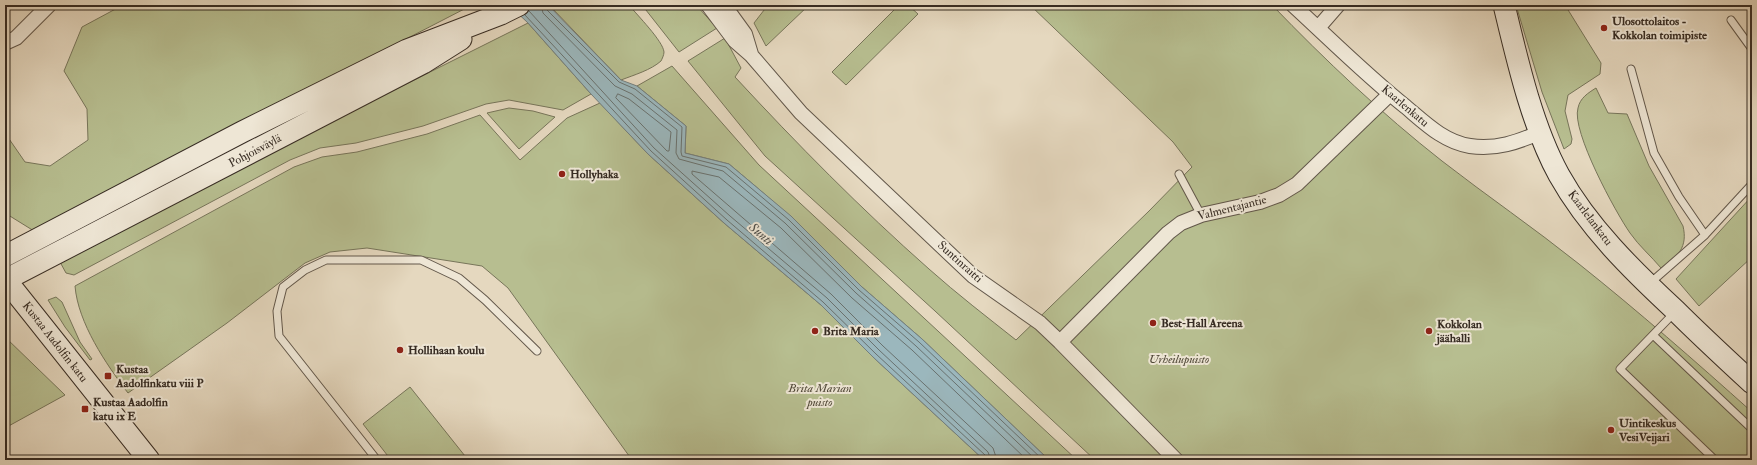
<svg xmlns="http://www.w3.org/2000/svg" width="1757" height="465" viewBox="0 0 1757 465" font-family="'IM FELL Double Pica',serif">
  <style>
    .green { fill: #b7be90; stroke: #77755a }
    .water { fill: #9bb7bd; stroke: #737f7f }
    .lines { fill: none; stroke-linecap: round; stroke-linejoin: round }
    .shore { stroke: #697270; stroke-width: 1 }
    .lane-casing { stroke: #62574a; stroke-width: 9 }
    .street-casing { stroke: #62574a; stroke-width: 16 }
    .secondary-casing { stroke: #372c23; stroke-width: 23 }
    .lane { stroke: #eee6d5; stroke-width: 7 }
    .street { stroke: #eee6d5; stroke-width: 14 }
    .secondary { stroke: #eee6d5; stroke-width: 21 }
    .poi-dot { fill: #8f2418; stroke: #eee6d5; stroke-width: 1.5 }
    .labels { text-anchor: middle; dominant-baseline: central; stroke-width: 4; stroke-linejoin: round; paint-order: stroke }
    .poi-label { font-size: 12px; font-weight: bold; fill: #372c23; stroke: #eee6d5; text-anchor: start }
    .street-label { font-size: 12px; fill: #372c23; stroke: #eee6d5 }
    .park-label { font-size: 12px; font-style: italic; fill: #514939; stroke: #eee6d5 }
    .water-label { font-size: 13px; font-style: italic; fill: #504f4a; stroke: #eee6d5 }
  </style>
  <rect width="100%" height="100%" fill="#e5d8bf"/>
  <filter id="stains"><feTurbulence type="fractalNoise" baseFrequency=".005" numOctaves="4"/><feColorMatrix values="0 0 0 0 .2 0 0 0 0 .09 0 0 0 0 .02 0 0 0 .5 -.17"/></filter>
  <radialGradient id="worn" r=".72"><stop offset=".6" stop-color="#630" stop-opacity="0"/><stop offset="1" stop-color="#630" stop-opacity=".3"/></radialGradient>
  <path class="green" d="M 123,5 L 472,5 L 34,231 L 5,213 L 5,133 L 25,162 L 50,166 L 88,140 L 87,109 L 64,71 L 82,27 Z
    M 555,5 L 629,5 C 637,15 663,41 664,52 C 664,55 662,59 661,61 C 651,70 634,75 621,80 L 551,7 Z
    M 642,5 L 696,5 L 717,28 L 679,52 Z
    M 768,5 L 809,5 L 766,46 L 754,23 Z
    M 899,5 L 908,5 L 918,14 L 846,85 L 832,72 Z
    M 1030,5 L 1272,5 C 1325,60 1382,114 1442,161 C 1487,196 1534,228 1579,264 C 1638,311 1695,361 1752,412 L 1752,460 L 1095,460 L 935,311 L 765,156 L 688,61 L 725,38 L 741,68 L 735,77 C 797,144 861,209 929,269 C 957,294 987,317 1016,340 L 1149,211 L 1192,167 L 1173,142 Z
    M 1516,5 L 1565,5 L 1601,63 L 1600,74 L 1568,95 L 1565,111 L 1572,139 L 1571,144 L 1564,149 L 1542,92 Z
    M 528,23 L 591,94 L 563,110 L 509,100 L 486,104 L 423,126 L 356,143 L 320,148 L 290,160 L 74,275 L 66,273 L 60,262 L 280,147 Z
    M 672,66 L 759,165 L 1077,460 L 1049,460 L 922,339 L 862,287 L 791,217 L 754,185 L 729,164 L 685,153 L 686,126 L 637,86 Z
    M 1596,88 L 1608,113 L 1627,114 L 1649,166 L 1683,226 C 1688,247 1678,257 1661,268 C 1651,256 1639,246 1630,233 C 1616,213 1571,131 1578,108 C 1580,98 1588,93 1596,88 Z
    M 600,103 L 648,154 L 724,223 L 821,305 L 873,357 L 984,460 L 632,460 L 508,288 L 482,266 L 367,248 L 330,252 L 305,263 L 227,323 L 128,393 C 106,364 78,323 75,286 L 294,167 L 322,157 L 357,152 L 427,134 L 480,115 L 520,160 L 567,118 Z
    M 509,108 L 533,111 L 555,117 L 519,149 L 487,113 Z
    M 1752,196 L 1752,257 L 1699,306 L 1676,279 Z
    M 56,297 L 62,302 L 80,342 L 92,359 L 90,360 L 65,327 L 48,300 Z
    M 5,337 L 65,395 L 5,428 Z
    M 410,387 L 465,456 L 461,460 L 391,460 L 363,424 Z"/>
  <path class="water" d="M 509,5 L 548,5 L 621,80 L 637,86 L 686,126 L 685,153 L 729,164 L 754,185 L 791,216 L 862,287 L 922,339 L 1049,460 L 984,460 L 873,357 L 821,305 L 724,223 L 648,154 L 591,94 L 528,23 Z"/>
  <g class="lines">
    <path class="shore" d="M 541,5 L 543,13 L 615,86 L 632,94 L 677,130 L 676,153 L 679,159 L 723,171 L 748,192 L 785,223 L 856,293 L 916,346 L 1036,460
      M 546,5 L 547,10 L 619,82 L 635,89 L 682,127 L 681,152 L 682,156 L 726,167 L 751,188 L 789,220 L 859,290 L 919,342 L 1043,460
      M 529,11 L 654,148 L 730,216 L 827,298 L 879,350 L 988,452 L 991,460
      M 525,15 L 651,151 L 727,220 L 823,302 L 876,354 L 985,455 L 986,460
      M 618,94 L 629,99 L 671,132 L 669,151 L 667,151 L 616,98 Z
      M 997,460 L 993,448 L 883,346 L 831,294 L 692,174 L 692,171 L 719,177 L 781,228 L 852,298 L 912,350 L 1027,460"/>
    <defs>
      <path id="lane" d="M 1731,20 L 1752,49
        M 1631,69 L 1654,153 L 1679,197 L 1705,235 L 1649,284
        M 1179,174 L 1201,215
        M 1705,235 L 1752,184
        M 1675,312 L 1620,369 L 1715,460
        M 1653,335 L 1752,429
        M 377,460 L 279,336 L 277,311 L 283,287 L 305,270 L 326,260 L 421,260 L 459,278 L 485,300 L 537,351"/>
      <path id="street" d="M 708,5 L 735,41 L 751,55 L 801,113 L 973,276 L 1040,323 L 1060,342 L 1176,460
        M 724,5 L 745,34 L 751,54
        M 1293,5 C 1330,39 1366,75 1406,107 C 1425,123 1444,142 1470,146 C 1496,150 1518,142 1541,132
        M 1318,28 L 1338,5
        M 5,43 L 16,38 L 49,5
        M 1060,342 L 1168,233 L 1181,223 L 1201,215 L 1260,202 L 1279,195 L 1297,184 L 1390,94"/>
      <path id="secondary" d="M 1504,5 C 1517,59 1532,126 1559,175 C 1588,227 1632,270 1675,310 C 1700,335 1726,359 1752,383
        M 5,256 L 242,132 L 407,50 L 501,14 L 519,5
        M 5,279 L 149,460
        M 5,280 L 423,63 L 461,39"/>
    </defs>
    <use href="#lane" class="lane-casing"/>
    <use href="#street" class="street-casing"/>
    <use href="#secondary" class="secondary-casing"/>
    <use href="#lane" class="lane"/>
    <use href="#street" class="street"/>
    <use href="#secondary" class="secondary"/>
  </g>
  <g class="poi-dot">
    <circle cx="1604" cy="28" r="4"/>
    <circle cx="562" cy="174" r="4"/>
    <circle cx="1153" cy="323" r="4"/>
    <circle cx="815" cy="331" r="4"/>
    <circle cx="1429" cy="331" r="4"/>
    <circle cx="400" cy="350" r="4"/>
    <rect x="104" y="372" width="8" height="8" rx="2"/>
    <rect x="81" y="405" width="8" height="8" rx="2"/>
    <circle cx="1611" cy="430" r="4"/>
  </g>
  <g class="labels">
    <g class="poi-label">
      <text x="1612" y="21">Ulosottolaitos -<tspan x="1612" dy="14">Kokkolan toimipiste</tspan></text>
      <text x="570" y="174">Hollyhaka</text>
      <text x="1161" y="323">Best‑Hall Areena</text>
      <text x="1437" y="324">Kokkolan<tspan x="1437" dy="14">jäähalli</tspan></text>
      <text x="823" y="331">Brita Maria</text>
      <text x="408" y="350">Hollihaan koulu</text>
      <text x="116" y="369">Kustaa<tspan x="116" dy="14">Aadolfinkatu viii P</tspan></text>
      <text x="93" y="402">Kustaa Aadolfin<tspan x="93" dy="14">katu ix E</tspan></text>
      <text x="1619" y="423">Uintikeskus<tspan x="1619" dy="14">VesiVeijari</tspan></text>
    </g>
    <g class="street-label">
      <text transform="translate(1405 106) rotate(40)">Kaarlenkatu</text>
      <text transform="translate(255 151) rotate(-28)">Pohjoisväylä</text>
      <text transform="translate(1232 208) rotate(-14)">Valmentajantie</text>
      <text transform="translate(1590 218) rotate(53)">Kaarlelankatu</text>
      <text transform="translate(960 262) rotate(42)">Suntinraitti</text>
      <text transform="translate(55 342) rotate(52)">Kustaa Aadolfin katu</text>
    </g>
    <g class="park-label">
      <text x="1179" y="359">Urheilupuisto</text>
      <text x="820" y="388">Brita Marian<tspan x="820" dy="14">puisto</tspan></text>
    </g>
    <g class="water-label">
      <text transform="translate(761 234) rotate(40)">Sunti</text>
    </g>
  </g>
  <rect width="1757" height="465" fill="none" stroke="#e5d8bf" stroke-width="20"/>
  <rect x="6" y="6" width="1745" height="453" fill="none" stroke="#372c23" stroke-width="2"/>
  <rect x="10" y="10" width="1737" height="445" fill="none" stroke="#372c23"/>
  <rect width="100%" height="100%" filter="url(#stains)"/>
  <rect width="100%" height="100%" fill="url(#worn)"/>
</svg>
